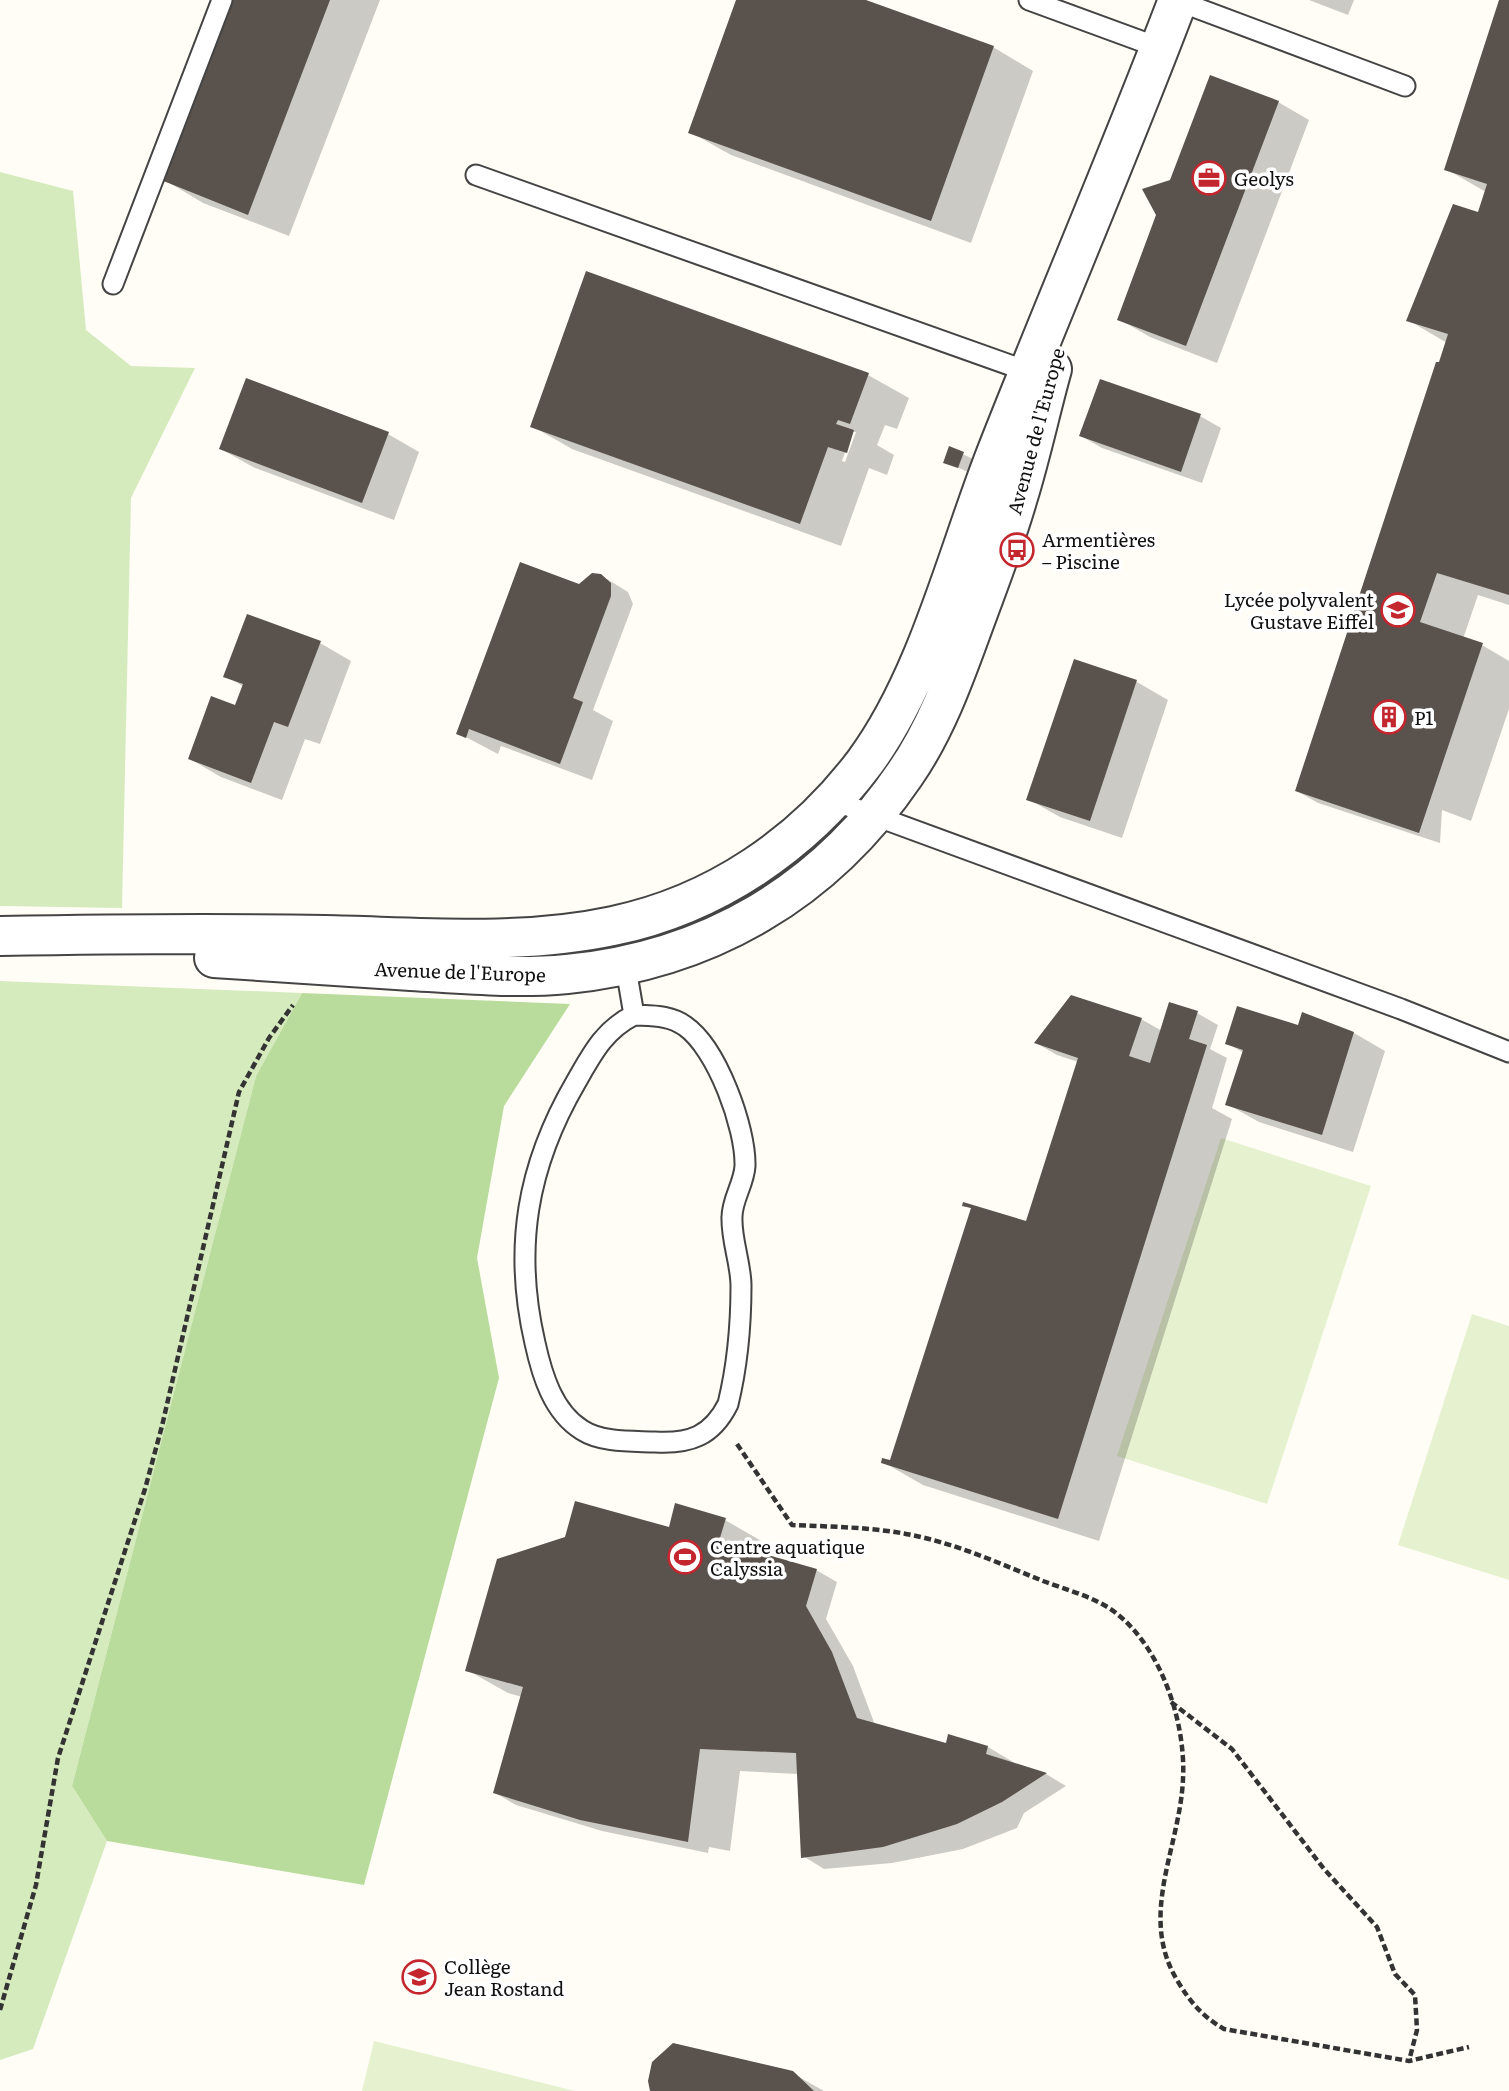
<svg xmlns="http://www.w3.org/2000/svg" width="1509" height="2091" viewBox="0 0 1509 2091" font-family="Literata,serif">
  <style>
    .green { fill: #d5ebbd }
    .forest { fill: #b9dc9c }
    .pitch { fill: #e6f2cf }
    .shadow { fill: #0003; fill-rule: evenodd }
    .building { fill: #5a524d }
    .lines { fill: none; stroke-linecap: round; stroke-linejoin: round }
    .service-casing { stroke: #444; stroke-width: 23 }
    .tertiary-casing { stroke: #444; stroke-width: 42 }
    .path { stroke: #333; stroke-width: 4.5; stroke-dasharray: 7 3.5; stroke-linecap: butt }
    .service { stroke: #fff; stroke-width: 19 }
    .tertiary { stroke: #fff; stroke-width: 38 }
    .labels { text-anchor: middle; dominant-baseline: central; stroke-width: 7; stroke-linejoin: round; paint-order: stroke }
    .poi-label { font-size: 19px; fill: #111; stroke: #fff; text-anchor: start }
    .street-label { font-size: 19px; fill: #111; stroke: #fff }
  </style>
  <rect width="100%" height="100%" fill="#fffdf5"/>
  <path class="green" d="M 0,172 L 73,191 L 86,330 L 131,366 L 195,368 L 131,498 L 122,908 L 0,906 Z
    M 0,981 L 302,993 L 256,1076 L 72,1786 L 107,1841 L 33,2049 L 0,2060 Z"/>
  <path class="forest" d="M 302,993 L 570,1004 L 504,1106 L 477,1258 L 499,1378 L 364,1885 L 107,1841 L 72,1786 L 256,1076 Z"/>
  <path class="pitch" d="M 1221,1138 L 1371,1186 L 1267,1504 L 1117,1456 Z
    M 1472,1314 L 1509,1326 L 1509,1580 L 1398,1545 Z
    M 374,2041 L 575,2091 L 362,2091 Z"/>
  <path class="shadow" d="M 232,0 L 380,0 L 289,236 L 203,203 L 163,179 Z
    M 738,0 L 861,0 L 993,47 L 1033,71 L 971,243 L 731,155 L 690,132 Z
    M 1309,0 L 1354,0 L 1348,15 Z
    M 1500,0 L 1509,0 L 1509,605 L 1478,595 L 1463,639 L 1482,645 L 1509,661 L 1509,709 L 1471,821 L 1442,810 L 1440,843 L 1318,803 L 1297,791 L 1447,367 L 1447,343 L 1408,320 L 1479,214 L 1486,192 L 1446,169 Z
    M 1278,102 L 1309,120 L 1217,363 L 1150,337 L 1119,319 L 1171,181 Z
    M 868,375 L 909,398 L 897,429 L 885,425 L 877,445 L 894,455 L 887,475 L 869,468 L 841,546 L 572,449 L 532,426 ZM 852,432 L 856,432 L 845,462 L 842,461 Z
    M 1101,381 L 1200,416 L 1221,428 L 1202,483 L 1102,448 L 1081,436 Z
    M 388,434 L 419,452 L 394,520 L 253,467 L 221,449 Z
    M 950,448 L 973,459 L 968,472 L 945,462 Z
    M 607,579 L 628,592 L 633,604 L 593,710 L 613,721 L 592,780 L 501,746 L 498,754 L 458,733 Z
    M 320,643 L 351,661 L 320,744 L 305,739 L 282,800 L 221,777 L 190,759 L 236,707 L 244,687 L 226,676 Z
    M 1075,661 L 1137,682 L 1168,700 L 1122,838 L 1060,817 L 1028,799 Z
    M 1197,1013 L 1218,1025 L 1210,1049 L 1227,1058 L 1212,1108 L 1232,1119 L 1099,1541 L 923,1485 L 883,1462 L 891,1462 L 972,1209 L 964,1205 L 1027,1223 L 1078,1062 L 1057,1055 L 1036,1043 L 1141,1019 L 1162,1031 Z
    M 1303,1015 L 1354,1033 L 1385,1051 L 1353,1152 L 1259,1122 L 1227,1104 L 1244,1053 L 1227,1043 L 1299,1027 Z
    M 725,1520 L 765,1543 L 762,1555 L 816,1570 L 837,1582 L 826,1619 L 853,1666 L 875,1725 L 948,1745 L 988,1747 L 1023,1768 L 1046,1774 L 1066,1786 L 1024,1813 L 1017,1828 L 963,1849 L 892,1863 L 824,1869 L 803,1856 L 798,1774 L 740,1771 L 730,1851 L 709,1847 L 708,1853 L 602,1831 L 516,1805 L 495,1793 L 522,1697 L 508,1693 L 467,1670 L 668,1529 Z
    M 792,2073 L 824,2091 L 654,2091 Z"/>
  <path class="building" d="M 230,0 L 330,0 L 248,215 L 161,180 Z
    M 736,0 L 866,0 L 994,46 L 931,221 L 688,133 Z
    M 1499,0 L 1509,0 L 1509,595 L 1437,573 L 1420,622 L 1483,643 L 1419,833 L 1295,791 L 1436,362 L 1439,362 L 1448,334 L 1406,321 L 1453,204 L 1478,212 L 1487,184 L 1444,170 Z
    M 1210,75 L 1279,101 L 1186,346 L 1117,320 L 1156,215 L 1142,189 L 1170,180 Z
    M 586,271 L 869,373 L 850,424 L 838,420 L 836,424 L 854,430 L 847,453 L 828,447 L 800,524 L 530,427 Z
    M 246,378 L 389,432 L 362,503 L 219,449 Z
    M 1100,379 L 1201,414 L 1181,472 L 1079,436 Z
    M 949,446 L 964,452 L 958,468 L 943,463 Z
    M 520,562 L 579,584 L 592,573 L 601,574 L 611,583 L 611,596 L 573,698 L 583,702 L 560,764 L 469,729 L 466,738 L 456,734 Z
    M 247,614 L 321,641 L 288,727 L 274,722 L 251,783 L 188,759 L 211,696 L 235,705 L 243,684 L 223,677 Z
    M 1074,659 L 1137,680 L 1090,821 L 1026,800 Z
    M 1071,995 L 1142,1018 L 1129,1056 L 1150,1063 L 1169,1002 L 1198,1011 L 1189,1039 L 1207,1045 L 1058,1519 L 881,1463 L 882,1458 L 890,1460 L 971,1208 L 962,1206 L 963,1202 L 1026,1221 L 1078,1058 L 1034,1043 Z
    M 1237,1006 L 1298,1025 L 1302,1012 L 1354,1032 L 1322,1135 L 1225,1105 L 1243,1050 L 1225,1044 Z
    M 575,1501 L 669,1527 L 675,1503 L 726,1518 L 719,1541 L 817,1569 L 806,1606 L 832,1652 L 857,1718 L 946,1743 L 948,1734 L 988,1746 L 986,1754 L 1047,1773 L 1002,1802 L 957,1824 L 883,1847 L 801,1858 L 796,1753 L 700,1749 L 688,1842 L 580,1820 L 493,1793 L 523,1687 L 465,1671 L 497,1559 L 565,1537 Z
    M 673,2043 L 793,2071 L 814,2091 L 650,2091 L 648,2081 L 652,2062 Z"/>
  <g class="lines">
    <defs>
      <path id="service" d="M 1029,0 L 1160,48
        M 1178,1 L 1405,86
        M 476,175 L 1035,374
        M 113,284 L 222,0
        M 832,800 L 1401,1009 L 1509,1052
        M 624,957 L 634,1015 C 604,1030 592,1054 576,1082 C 527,1166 513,1248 535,1343 C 542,1375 553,1412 582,1430 C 602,1443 633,1441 655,1442 C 690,1444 712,1436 728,1404 C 737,1367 741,1324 741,1286 C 741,1263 731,1240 732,1217 C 732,1199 744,1184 745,1166 C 746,1128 717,1048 685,1026 C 670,1015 652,1016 634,1015"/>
      <path id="tertiary" d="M 0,936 C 108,934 216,933 325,935 C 420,937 519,946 613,926 C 714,905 803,845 865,762 C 927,678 957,554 995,456 C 1055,303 1120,153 1178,0
        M 214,958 C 279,962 345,967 411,971 C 463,974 514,979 567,974 C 709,960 825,892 905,774 C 937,728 956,673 975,621 C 990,580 1006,539 1018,497 C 1031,455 1040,412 1052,369"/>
    </defs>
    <use href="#service" class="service-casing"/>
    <use href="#tertiary" class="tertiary-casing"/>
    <path class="path" d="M 737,1444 L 792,1525 C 837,1527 884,1527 929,1539 C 968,1549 1006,1566 1043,1581 C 1066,1590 1096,1597 1116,1613 C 1162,1649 1186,1723 1183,1779 C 1180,1848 1138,1915 1177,1980 C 1190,2002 1202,2016 1224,2029 L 1409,2061 L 1469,2047
      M 1171,1702 L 1232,1749 L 1324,1869 L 1377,1927 L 1395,1974 L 1415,1995 L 1417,2030 L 1409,2061
      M 0,2010 L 36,1885 L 58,1758 L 145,1489 L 162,1426 L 239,1092 L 269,1038 L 293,1005"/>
    <use href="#service" class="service"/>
    <use href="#tertiary" class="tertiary"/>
  </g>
  <defs>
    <symbol id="office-ring" viewBox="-11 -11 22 22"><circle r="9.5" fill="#fff" stroke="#c4262e" stroke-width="1.5"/><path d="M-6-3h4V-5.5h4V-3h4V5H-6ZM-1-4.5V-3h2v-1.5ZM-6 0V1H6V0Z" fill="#c4262e"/></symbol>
    <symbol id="bus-ring" viewBox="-11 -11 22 22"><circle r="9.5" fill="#fff" stroke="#c4262e" stroke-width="1.5"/><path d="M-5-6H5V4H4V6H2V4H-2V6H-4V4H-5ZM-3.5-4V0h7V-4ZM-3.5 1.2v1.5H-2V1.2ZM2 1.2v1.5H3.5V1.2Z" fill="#c4262e"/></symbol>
    <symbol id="school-ring" viewBox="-11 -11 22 22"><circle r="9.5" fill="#fff" stroke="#c4262e" stroke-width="1.5"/><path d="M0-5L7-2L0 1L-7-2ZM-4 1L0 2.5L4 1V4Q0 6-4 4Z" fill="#c4262e"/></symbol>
    <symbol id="building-ring" viewBox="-11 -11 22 22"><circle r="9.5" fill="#fff" stroke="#c4262e" stroke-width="1.5"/><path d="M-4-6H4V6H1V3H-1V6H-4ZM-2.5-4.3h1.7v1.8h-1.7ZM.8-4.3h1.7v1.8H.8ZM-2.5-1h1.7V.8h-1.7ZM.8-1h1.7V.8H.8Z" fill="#c4262e"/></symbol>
    <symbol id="stadium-ring" viewBox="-11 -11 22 22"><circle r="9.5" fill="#fff" stroke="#c4262e" stroke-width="1.5"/><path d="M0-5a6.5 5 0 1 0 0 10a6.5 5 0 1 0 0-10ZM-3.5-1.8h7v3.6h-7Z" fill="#c4262e"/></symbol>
  </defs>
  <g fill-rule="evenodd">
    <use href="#office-ring" x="1190" y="159" width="38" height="38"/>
    <use href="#bus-ring" x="998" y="531" width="38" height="38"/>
    <use href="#school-ring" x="1379" y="591" width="38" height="38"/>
    <use href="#building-ring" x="1370" y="698" width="38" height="38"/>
    <use href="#stadium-ring" x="666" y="1538" width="38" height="38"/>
    <use href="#school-ring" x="400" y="1958" width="38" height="38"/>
  </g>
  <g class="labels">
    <g class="poi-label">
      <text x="1234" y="178">Geolys</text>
      <text x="1042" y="539">Armentières<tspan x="1042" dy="22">– Piscine</tspan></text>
      <text x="1374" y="599" text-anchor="end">Lycée polyvalent<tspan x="1374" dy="22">Gustave Eiffel</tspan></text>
      <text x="1414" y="717">P1</text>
      <text x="710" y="1546">Centre aquatique<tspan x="710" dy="22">Calyssia</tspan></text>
      <text x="444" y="1966">Collège<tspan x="444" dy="22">Jean Rostand</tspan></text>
    </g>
    <g class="street-label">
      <text transform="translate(1035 431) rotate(-75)">Avenue de l'Europe</text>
      <text transform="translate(460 971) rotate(2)">Avenue de l'Europe</text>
    </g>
  </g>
</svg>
